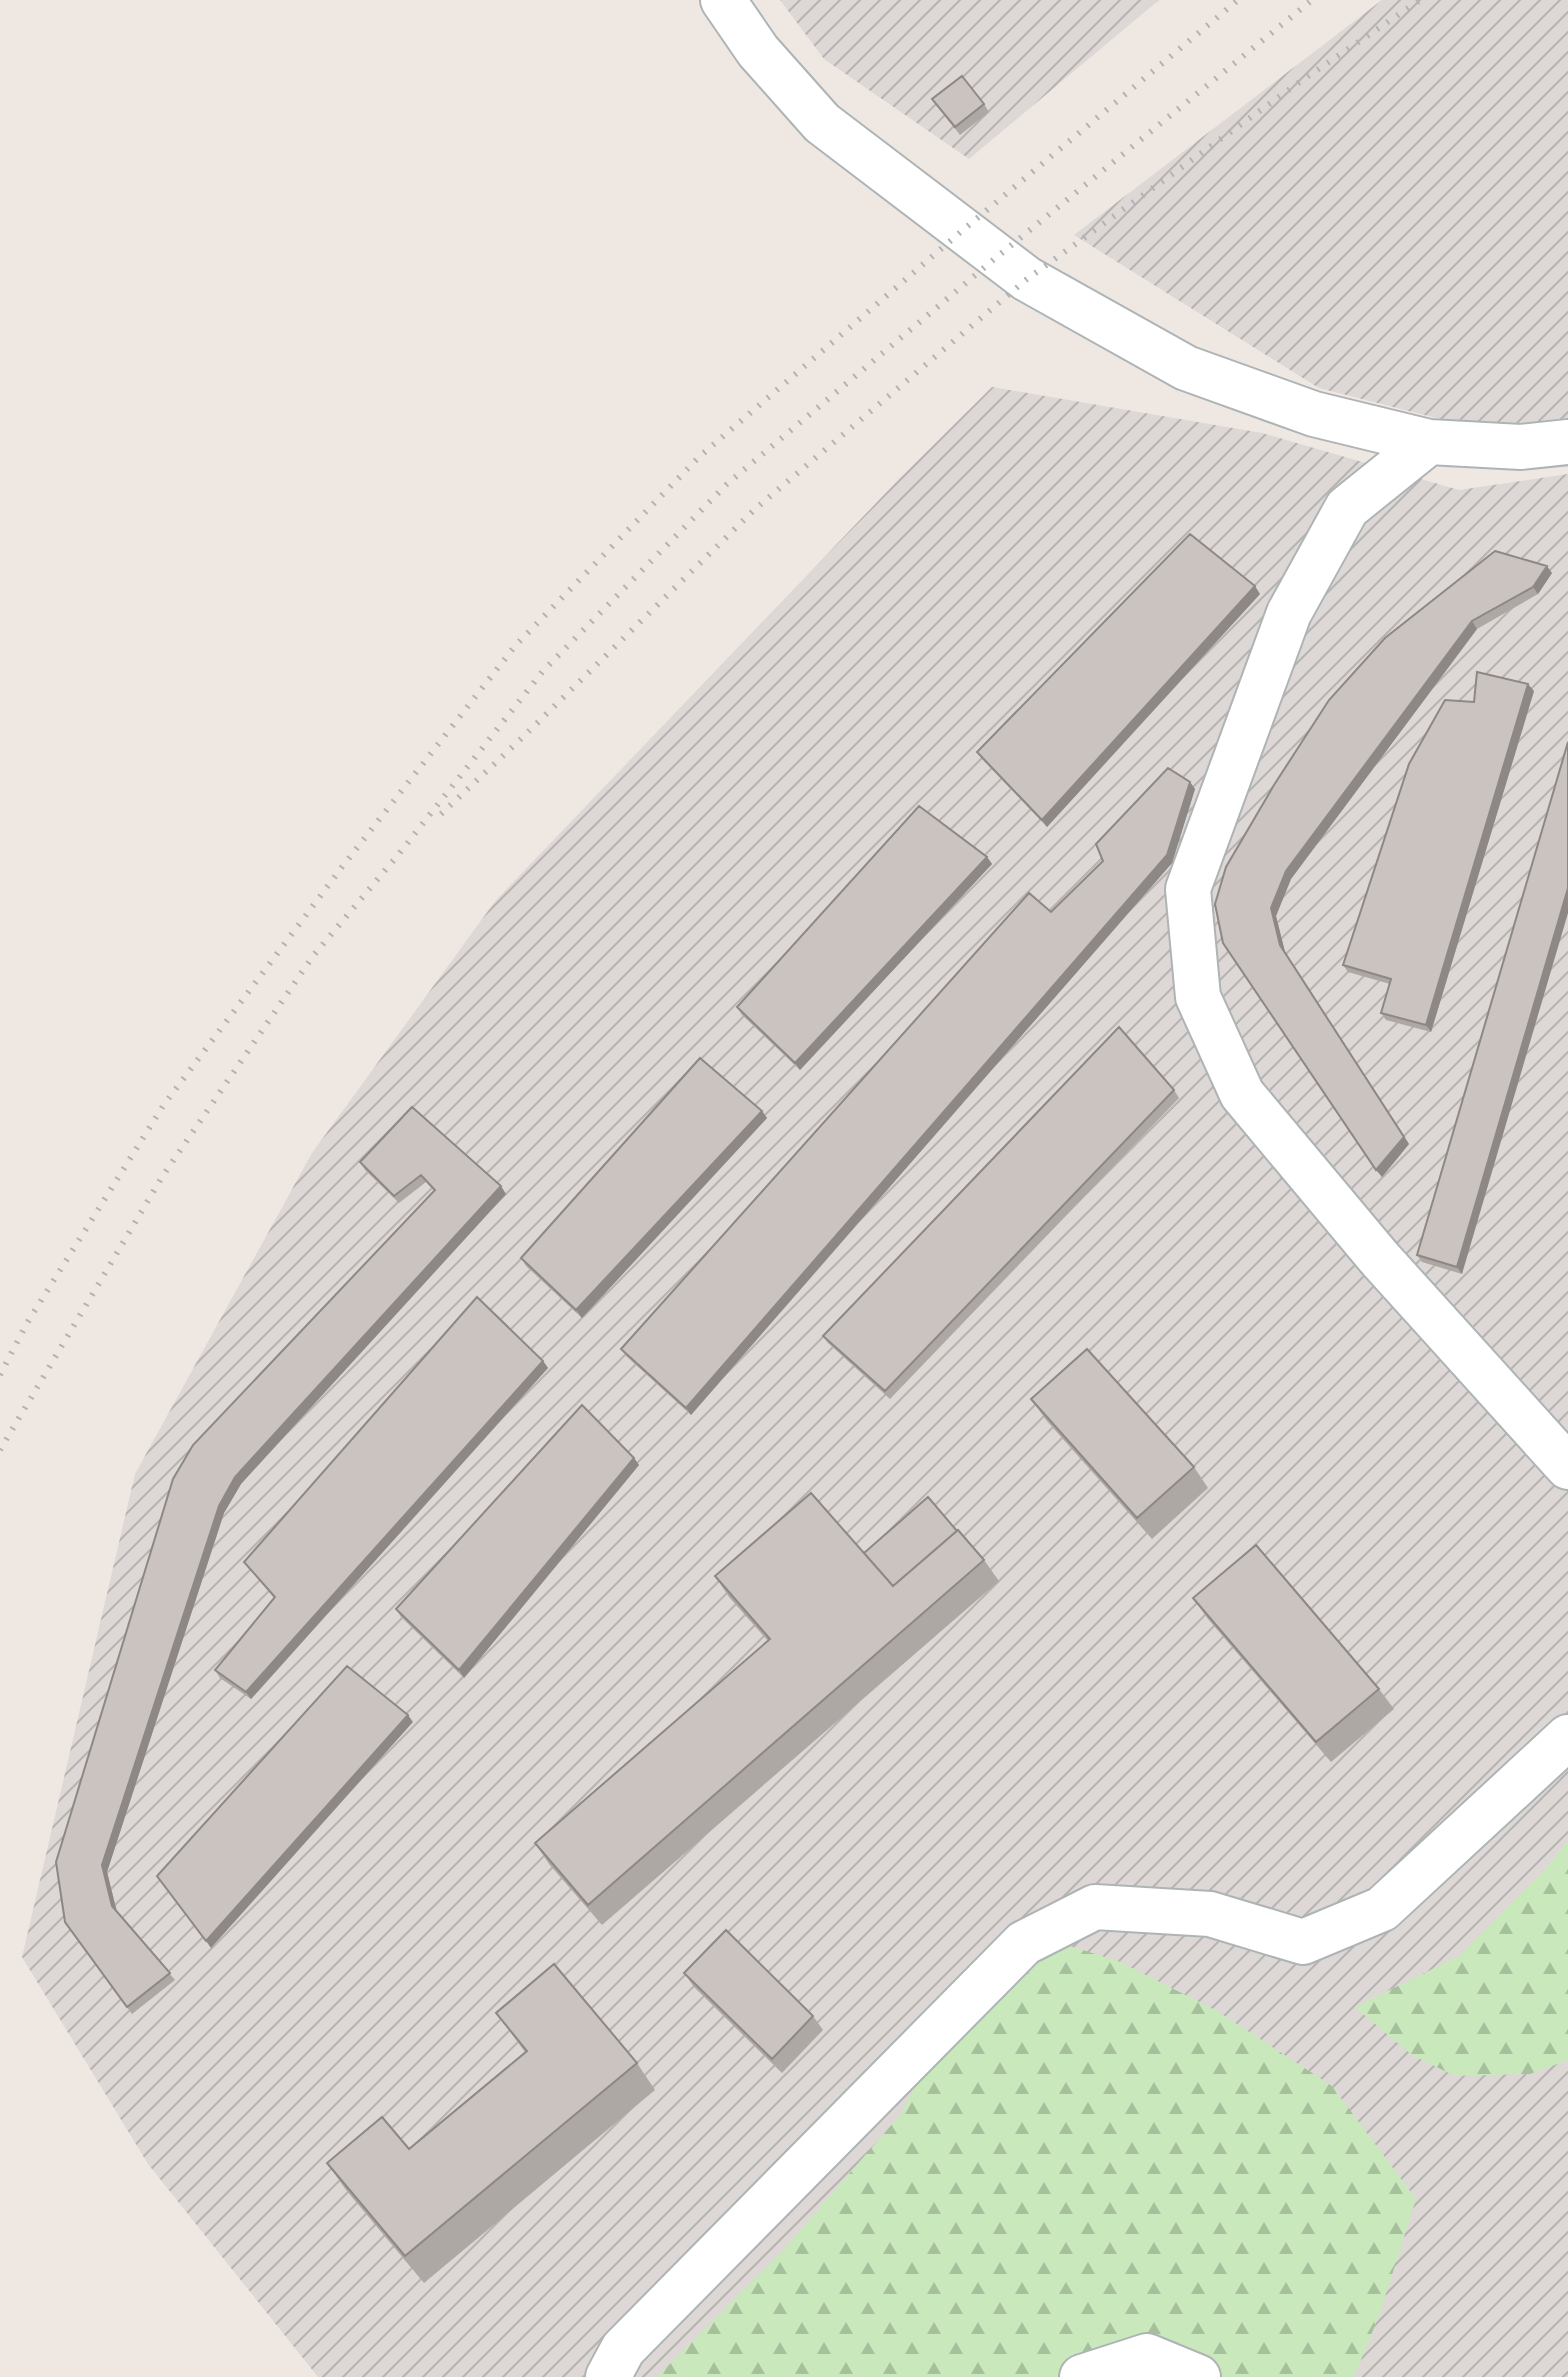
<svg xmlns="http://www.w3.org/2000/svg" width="1568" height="2377" viewBox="0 0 1568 2377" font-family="'Nunito Sans',sans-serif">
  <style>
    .industrial { fill: url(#industrial-furrows) }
    .forest { fill: url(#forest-firs) }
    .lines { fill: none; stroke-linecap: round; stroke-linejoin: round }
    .minor-casing { stroke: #aeb4b6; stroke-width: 48 }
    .minor { stroke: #fff; stroke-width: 44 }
    .rail { stroke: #b2b3b4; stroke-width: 6; stroke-dasharray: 2 10; stroke-linecap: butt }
    .wall { fill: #aea8a4 }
    .shaded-wall { fill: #8d8886 }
    .building { fill: #cac3bf; stroke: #8d8886; stroke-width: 2 }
  </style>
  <defs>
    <pattern id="industrial-furrows" width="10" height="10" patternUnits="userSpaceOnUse" patternTransform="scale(2)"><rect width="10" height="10" fill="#ddd8d5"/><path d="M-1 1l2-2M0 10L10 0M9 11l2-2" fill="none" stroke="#b6b3b0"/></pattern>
    <pattern id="forest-firs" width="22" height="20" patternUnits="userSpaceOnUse" patternTransform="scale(2)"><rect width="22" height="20" fill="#c9e9bc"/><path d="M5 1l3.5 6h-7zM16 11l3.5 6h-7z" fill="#a6c09c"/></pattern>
  </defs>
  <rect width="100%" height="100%" fill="#efe8e2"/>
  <path class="industrial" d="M 780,0 L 1159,0 L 969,159 L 824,59 Z
    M 1382,0 L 1568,0 L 1568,424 L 1479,429 L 1319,388 L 1074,235 Z
    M 992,387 L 1262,433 L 1459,490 L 1568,474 L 1568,2377 L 318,2377 L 148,2164 L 22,1957 L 135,1474 L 312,1153 L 496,900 L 900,478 Z"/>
  <path class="forest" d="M 1568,1841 L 1568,2060 L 1530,2074 L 1455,2076 L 1412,2055 L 1355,2007 L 1459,1956 L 1547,1867 Z
    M 1063,1944 L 1118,1961 L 1217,2011 L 1332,2086 L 1416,2199 L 1380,2313 L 1354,2377 L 657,2377 L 783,2250 L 900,2115 L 932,2051 L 984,1977 Z"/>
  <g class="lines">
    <defs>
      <path id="minor" d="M 723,0 L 758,51 L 822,123 L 1027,279 L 1186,368 L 1314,414 L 1429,442 L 1521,447 L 1568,442
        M 1429,442 L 1347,508 L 1289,613 L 1188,889 L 1198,997 L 1242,1094 L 1380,1259 L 1568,1467
        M 608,2377 L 623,2349 L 1024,1943 L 1095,1907 L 1210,1914 L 1303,1942 L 1382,1909 L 1568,1737
        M 1082,2377 L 1147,2356 L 1198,2377"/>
    </defs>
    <use href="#minor" class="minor-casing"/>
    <use href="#minor" class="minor"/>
    <path class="rail" d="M 441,814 L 524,736 L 755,509 L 1027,279 L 1301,81 L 1420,0
      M 0,1375 L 27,1323 L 163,1106 L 342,867 L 515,646 L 699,457 L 963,230 L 1238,0
      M 0,1450 L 162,1177 L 313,956 L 398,855 L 543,671 L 727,484 L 998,256 L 1312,0"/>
  </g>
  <path class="wall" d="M 984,104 L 989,112 L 960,135 L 938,107 Z
    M 1552,573 L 1538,594 L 1477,629 L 1291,879 L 1276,916 L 1285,952 L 1409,1144 L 1382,1177 L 1223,943 L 1329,700 Z
    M 1260,594 L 1047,827 L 982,759 L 977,752 Z
    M 1534,691 L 1431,1032 L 1386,1020 L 1381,1013 L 1390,984 L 1348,972 L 1343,965 L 1474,702 Z
    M 1568,742 L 1462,1274 L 1422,1262 L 1417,1255 Z
    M 1190,782 L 1195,789 L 1172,863 L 691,1415 L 626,1356 L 621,1349 L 1051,912 Z
    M 987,857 L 992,864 L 800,1070 L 742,1015 L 737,1007 Z
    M 1174,1090 L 1179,1098 L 890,1399 L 828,1343 L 823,1336 Z
    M 762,1111 L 767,1118 L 582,1318 L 526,1266 L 521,1258 Z
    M 360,1162 L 506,1194 L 241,1484 L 224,1513 L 107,1872 L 117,1911 L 175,1980 L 132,2014 L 65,1922 L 173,1479 L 434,1191 L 426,1182 L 399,1203 L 365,1170 Z
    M 543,1361 L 548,1368 L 251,1699 L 220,1678 L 215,1670 L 274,1598 L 244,1562 Z
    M 1031,1399 L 1194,1467 L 1208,1488 L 1152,1539 L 1046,1420 Z
    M 634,1458 L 639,1465 L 464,1678 L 401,1617 L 396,1609 Z
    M 864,1553 L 984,1560 L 999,1581 L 602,1925 L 549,1864 L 535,1843 L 768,1641 L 729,1597 L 715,1576 Z
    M 1193,1598 L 1379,1689 L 1394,1709 L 1331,1762 L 1208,1619 Z
    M 684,1973 L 813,2016 L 823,2030 L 782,2073 L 694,1987 Z
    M 496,2013 L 637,2063 L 655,2090 L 424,2283 L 346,2190 L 327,2163 L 409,2149 L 525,2052 Z"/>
  <path class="shaded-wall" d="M 1547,566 L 1552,573 L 1538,594 L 1533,587 Z
    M 1255,586 L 1260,594 L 1047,827 L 1042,820 Z
    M 1472,621 L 1477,629 L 1291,879 L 1276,916 L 1285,952 L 1409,1144 L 1382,1177 L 1376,1170 L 1280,945 L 1271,908 L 1286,871 Z
    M 1528,684 L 1534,691 L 1431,1032 L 1426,1025 Z
    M 1190,782 L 1195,789 L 1172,863 L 691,1415 L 686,1408 Z
    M 987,857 L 992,864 L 800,1070 L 795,1063 Z
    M 1568,888 L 1568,913 L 1462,1274 L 1457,1267 Z
    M 762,1111 L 767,1118 L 582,1318 L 576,1310 Z
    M 501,1186 L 506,1194 L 241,1484 L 224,1513 L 107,1872 L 117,1913 L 112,1906 L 102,1865 L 219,1506 L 235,1477 Z
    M 543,1361 L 548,1368 L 251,1699 L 246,1692 Z
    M 634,1458 L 639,1465 L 464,1678 L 459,1670 Z
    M 408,1715 L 413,1722 L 211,1948 L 206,1941 Z"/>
  <path class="building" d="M 962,76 L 984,104 L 955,127 L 932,99 Z
    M 1190,534 L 1255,586 L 1042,820 L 977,752 Z
    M 1495,551 L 1547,566 L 1533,587 L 1472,621 L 1286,871 L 1271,908 L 1280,945 L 1404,1137 L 1376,1170 L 1223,943 L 1215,904 L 1226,867 L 1274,785 L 1329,700 L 1385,638 Z
    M 1477,672 L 1528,684 L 1426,1025 L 1381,1013 L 1391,979 L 1343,965 L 1409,764 L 1445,700 L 1474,702 Z
    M 1568,742 L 1568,888 L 1457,1267 L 1417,1255 Z
    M 1168,768 L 1190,782 L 1167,855 L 686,1408 L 621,1349 L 1029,893 L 1051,912 L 1103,861 L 1096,844 Z
    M 919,806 L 987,857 L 795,1063 L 737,1007 Z
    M 1119,1027 L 1174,1090 L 885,1391 L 823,1336 Z
    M 700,1058 L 762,1111 L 576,1310 L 521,1258 Z
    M 412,1107 L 501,1186 L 235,1477 L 219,1506 L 102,1865 L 112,1906 L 170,1973 L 127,2007 L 65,1922 L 56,1862 L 173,1479 L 193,1445 L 435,1190 L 421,1175 L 394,1196 L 360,1162 Z
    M 477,1297 L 543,1361 L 246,1692 L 215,1670 L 275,1597 L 244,1562 Z
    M 1087,1349 L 1194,1467 L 1137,1518 L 1031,1399 Z
    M 582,1405 L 634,1458 L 459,1670 L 396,1609 Z
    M 811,1493 L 893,1586 L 958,1530 L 984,1560 L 588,1905 L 535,1843 L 770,1639 L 715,1576 Z
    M 928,1497 L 957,1531 L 893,1586 L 864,1553 Z
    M 1256,1545 L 1379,1689 L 1316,1742 L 1193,1598 Z
    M 347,1666 L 408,1715 L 206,1941 L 157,1876 Z
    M 726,1930 L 813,2016 L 772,2059 L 684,1973 Z
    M 554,1964 L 637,2063 L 405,2256 L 327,2163 L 382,2117 L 409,2149 L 527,2051 L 496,2013 Z"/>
</svg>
